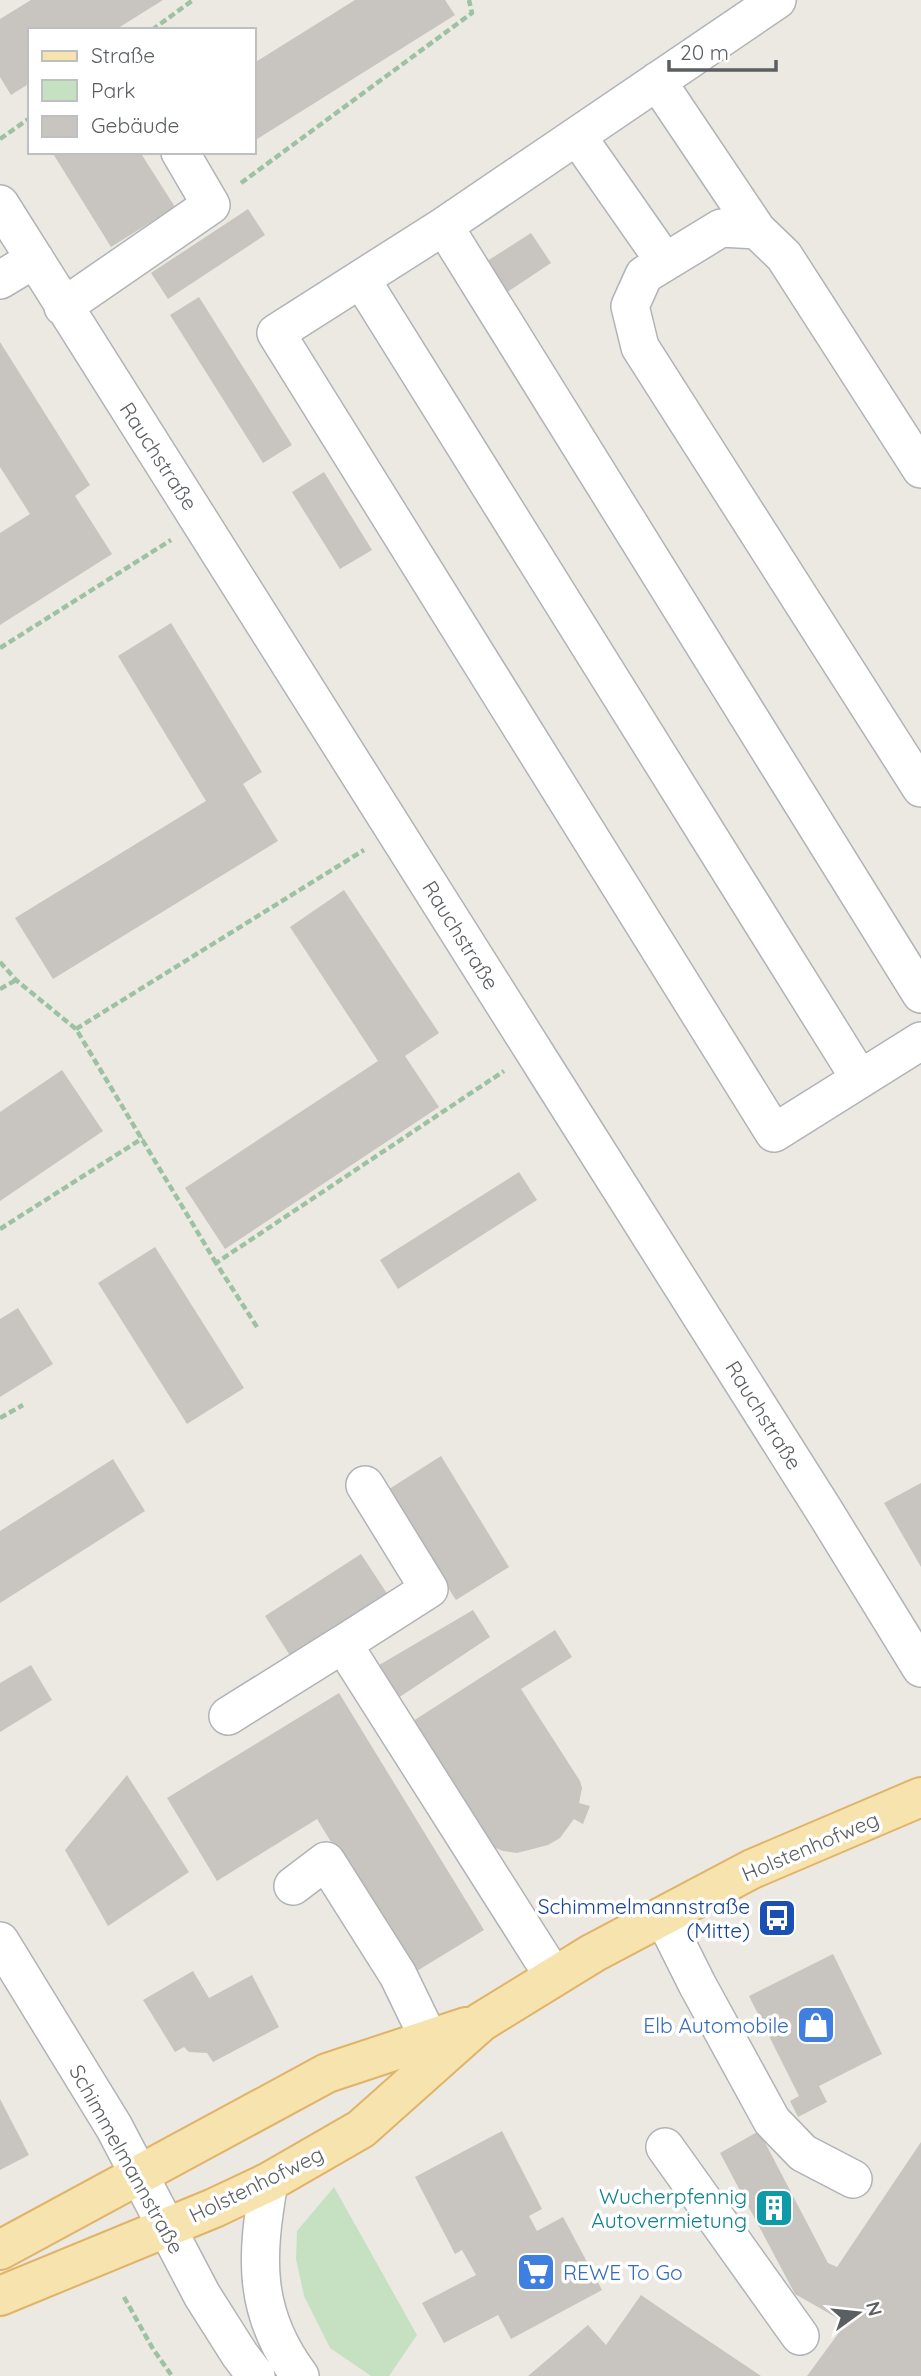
<svg xmlns="http://www.w3.org/2000/svg" width="921" height="2376" viewBox="0 0 921 2376" font-family="Quicksand,sans-serif">
  <style>
    .green { fill: #c5e1c2 }
    .building { fill: #c8c4c0 }
    .lines { fill: none; stroke-linecap: round; stroke-linejoin: round }
    .minor-casing { stroke: #b0b4b7; stroke-width: 40 }
    .major-casing { stroke: #e1b367; stroke-width: 42 }
    .path { stroke: #9cc2a3; stroke-width: 4.5; stroke-dasharray: 7 3.5; stroke-linecap: butt }
    .minor { stroke: #fff; stroke-width: 37 }
    .major { stroke: #f6e3ae; stroke-width: 38 }
    .labels { text-anchor: middle; dominant-baseline: central; stroke-width: 7; stroke-linejoin: round; paint-order: stroke }
    .street-label { font-size: 21px; fill: #5b5f62; stroke: #fff }
    .transit-label { font-size: 21px; fill: #164399; stroke: #fff; text-anchor: end }
    .shop-label { font-size: 21px; fill: #366cbe; stroke: #fff; text-anchor: end }
    .culture-label { font-size: 21px; fill: #0d838f; stroke: #fff; text-anchor: end }
  </style>
  <rect width="100%" height="100%" fill="#ece9e3"/>
  <path class="green" d="M 334,2187 L 417,2335 L 389,2376 L 371,2376 L 330,2348 L 304,2296 L 296,2259 L 297,2231 Z"/>
  <path class="building" d="M 31,0 L 163,0 L 115,30 L 30,30 L 30,83 L 11,95 L 0,77 L 0,19 Z
    M 355,0 L 445,0 L 455,15 L 254,141 L 254,63 Z
    M 52,152 L 140,152 L 175,207 L 111,247 Z
    M 248,209 L 265,235 L 168,299 L 151,273 Z
    M 531,233 L 551,263 L 501,296 L 481,265 Z
    M 199,297 L 292,445 L 263,463 L 170,315 Z
    M 0,342 L 90,485 L 75,496 L 112,554 L 0,625 L 0,533 L 30,514 L 0,467 Z
    M 324,472 L 372,550 L 340,569 L 292,492 Z
    M 171,623 L 262,772 L 243,784 L 278,841 L 53,979 L 15,918 L 206,801 L 118,656 Z
    M 344,890 L 439,1033 L 405,1056 L 439,1107 L 225,1249 L 185,1188 L 378,1061 L 290,927 Z
    M 62,1070 L 103,1131 L 0,1201 L 0,1112 Z
    M 519,1172 L 537,1200 L 398,1289 L 380,1260 Z
    M 155,1247 L 244,1388 L 187,1424 L 98,1283 Z
    M 18,1308 L 53,1364 L 0,1397 L 0,1319 Z
    M 441,1456 L 509,1567 L 456,1600 L 386,1491 Z
    M 113,1459 L 145,1511 L 0,1603 L 0,1531 Z
    M 921,1483 L 921,1567 L 884,1503 Z
    M 361,1554 L 388,1595 L 291,1657 L 265,1616 Z
    M 473,1610 L 490,1637 L 395,1700 L 374,1668 Z
    M 555,1630 L 572,1657 L 521,1689 L 580,1781 L 582,1788 L 579,1803 L 590,1806 L 583,1824 L 574,1819 L 560,1838 L 548,1845 L 517,1853 L 503,1851 L 493,1847 L 410,1723 Z
    M 31,1665 L 52,1700 L 0,1732 L 0,1683 Z
    M 339,1693 L 484,1930 L 412,1974 L 317,1819 L 217,1881 L 167,1798 Z
    M 127,1775 L 189,1872 L 108,1926 L 65,1850 Z
    M 833,1954 L 882,2054 L 819,2086 L 827,2102 L 798,2117 L 790,2101 L 799,2096 L 749,1996 Z
    M 193,1971 L 209,1998 L 252,1975 L 279,2027 L 213,2062 L 207,2053 L 189,2052 L 184,2047 L 175,2052 L 143,2000 Z
    M 0,2099 L 29,2155 L 0,2170 Z
    M 502,2131 L 542,2209 L 529,2216 L 537,2231 L 563,2217 L 602,2290 L 511,2339 L 498,2315 L 444,2343 L 422,2303 L 476,2275 L 462,2250 L 455,2254 L 415,2177 Z
    M 759,2131 L 828,2263 L 837,2267 L 921,2142 L 921,2376 L 807,2376 L 846,2323 L 795,2294 L 720,2153 Z
    M 641,2295 L 685,2325 L 761,2376 L 528,2376 L 588,2325 L 606,2345 Z"/>
  <g class="lines">
    <defs>
      <path id="minor" d="M 777,0 L 444,226 L 276,333 L 774,1133 L 921,1041
        M 657,81 L 757,230
        M 577,136 L 665,262
        M 0,204 C 273,640 550,1076 825,1512 L 921,1668
        M 444,226 L 921,994
        M 361,279 L 860,1079
        M 0,280 L 35,259
        M 63,307 L 211,205 L 180,152
        M 921,469 L 784,256 L 757,230 L 721,228 L 644,275 L 630,306 L 640,347 L 921,788
        M 365,1485 L 429,1589 L 343,1644 L 554,1977
        M 228,1716 L 343,1644
        M 293,1886 L 326,1861 L 398,1975 L 429,2039
        M 663,1916 L 697,1984 L 772,2121 L 803,2153 L 853,2179
        M 0,1941 L 114,2127 L 202,2295 L 240,2355 L 256,2376
        M 665,2147 L 800,2336
        M 269,2182 C 256,2256 252,2312 300,2376"/>
      <path id="major" d="M 0,2250 L 327,2073 L 466,2027
        M 0,2296 L 214,2208 L 269,2182 L 361,2129 L 481,2022 L 593,1953 L 752,1869 L 921,1797"/>
    </defs>
    <use href="#minor" class="minor-casing"/>
    <use href="#major" class="major-casing"/>
    <path class="path" d="M 152,30 L 193,0
      M 0,139 L 30,118
      M 241,183 L 472,13 L 469,0
      M 0,648 L 171,540
      M 0,962 L 16,980 L 76,1029 L 216,1263
      M 0,989 L 16,980
      M 76,1029 L 364,850
      M 0,1229 L 143,1138
      M 257,1327 L 216,1263 L 504,1071
      M 0,1418 L 23,1405
      M 124,2297 L 153,2349 L 172,2376"/>
    <use href="#minor" class="minor"/>
    <use href="#major" class="major"/>
  </g>
  <defs>
    <symbol id="bus-square" viewBox="-11 -11 22 22"><rect x="-9" y="-9" width="18" height="18" rx="4" fill="#1a4fb4" stroke="#fff"/><path d="M-5-6H5V4H4V6H2V4H-2V6H-4V4H-5ZM-3.5-4V0h7V-4ZM-3.5 1.2v1.5H-2V1.2ZM2 1.2v1.5H3.5V1.2Z" fill="#fff"/></symbol>
    <symbol id="shop-square" viewBox="-11 -11 22 22"><rect x="-9" y="-9" width="18" height="18" rx="4" fill="#3f7fe0" stroke="#fff"/><path d="M-5-2.5h2.3a2.7 3.5 0 0 1 5.4 0H5L5.5 6h-11ZM-1.5-2.5h3a1.5 2.3 0 0 0-3 0Z" fill="#fff"/></symbol>
    <symbol id="building-square" viewBox="-11 -11 22 22"><rect x="-9" y="-9" width="18" height="18" rx="4" fill="#0f9aa8" stroke="#fff"/><path d="M-4-6H4V6H1V3H-1V6H-4ZM-2.5-4.3h1.7v1.8h-1.7ZM.8-4.3h1.7v1.8H.8ZM-2.5-1h1.7V.8h-1.7ZM.8-1h1.7V.8H.8Z" fill="#fff"/></symbol>
    <symbol id="supermarket-square" viewBox="-11 -11 22 22"><rect x="-9" y="-9" width="18" height="18" rx="4" fill="#3f7fe0" stroke="#fff"/><path d="M-6-5.5h2.5l.6 2H6L4.5 2H-2.5L-4.4-4H-6ZM-1.5 3.2a1.3 1.3 0 1 0 .1 0ZM3 3.2a1.3 1.3 0 1 0 .1 0Z" fill="#fff"/></symbol>
  </defs>
  <g fill-rule="evenodd">
    <use href="#bus-square" x="755" y="1896" width="44" height="44"/>
    <use href="#shop-square" x="794" y="2003" width="44" height="44"/>
    <use href="#building-square" x="752" y="2186" width="44" height="44"/>
    <use href="#supermarket-square" x="514" y="2250" width="44" height="44"/>
  </g>
  <g class="labels">
    <g class="street-label">
      <text transform="translate(159 456) rotate(57)">Rauchstraße</text>
      <text transform="translate(461 935) rotate(58)">Rauchstraße</text>
      <text transform="translate(764 1415) rotate(58)">Rauchstraße</text>
      <text transform="translate(810 1846) rotate(-23)">Holstenhofweg</text>
      <text transform="translate(127 2159) rotate(61)">Schimmelmannstraße</text>
      <text transform="translate(256 2184) rotate(-26)">Holstenhofweg</text>
    </g>
    <g class="transit-label">
      <text x="750" y="1906">Schimmelmannstraße<tspan x="750" dy="24">(Mitte)</tspan></text>
    </g>
    <g class="shop-label">
      <text x="789" y="2025">Elb Automobile</text>
      <text x="563" y="2272" text-anchor="start">REWE To Go</text>
    </g>
    <g class="culture-label">
      <text x="747" y="2196">Wucherpfennig<tspan x="747" dy="24">Autovermietung</tspan></text>
    </g>
  </g>
  <rect x="28" y="28" width="228" height="126" fill="#ffffff" stroke="#bdbfc0" stroke-width="2"/>
  <rect x="42" y="51" width="35" height="10" fill="#f6e3ae" stroke="#bdbfc0" stroke-width="2"/>
  <text x="91" y="63" font-size="21" fill="#5b5f62">Straße</text>
  <rect x="42" y="80" width="35" height="21" fill="#c5e1c2" stroke="#bdbfc0" stroke-width="2"/>
  <text x="91" y="98" font-size="21" fill="#5b5f62">Park</text>
  <rect x="42" y="116" width="35" height="21" fill="#c8c4c0" stroke="#bdbfc0" stroke-width="2"/>
  <text x="91" y="133" font-size="21" fill="#5b5f62">Gebäude</text>
  <g transform="translate(858 2313) rotate(75)" stroke="#ffffff" stroke-width="5" paint-order="stroke">
  <path d="M0-5L12 26L0 18L-12 26Z" fill="#5b5f62"/>
  <text y="-10" font-size="19" font-weight="bold" text-anchor="middle" fill="#5b5f62">N</text>
  </g>
  <path d="M669 60v10h107v-10" fill="none" stroke="#5b5f62" stroke-width="3.5"/>
  <text x="680" y="60" font-size="21" fill="#5b5f62" stroke="#ffffff" stroke-width="5" paint-order="stroke">20 m</text>
</svg>
